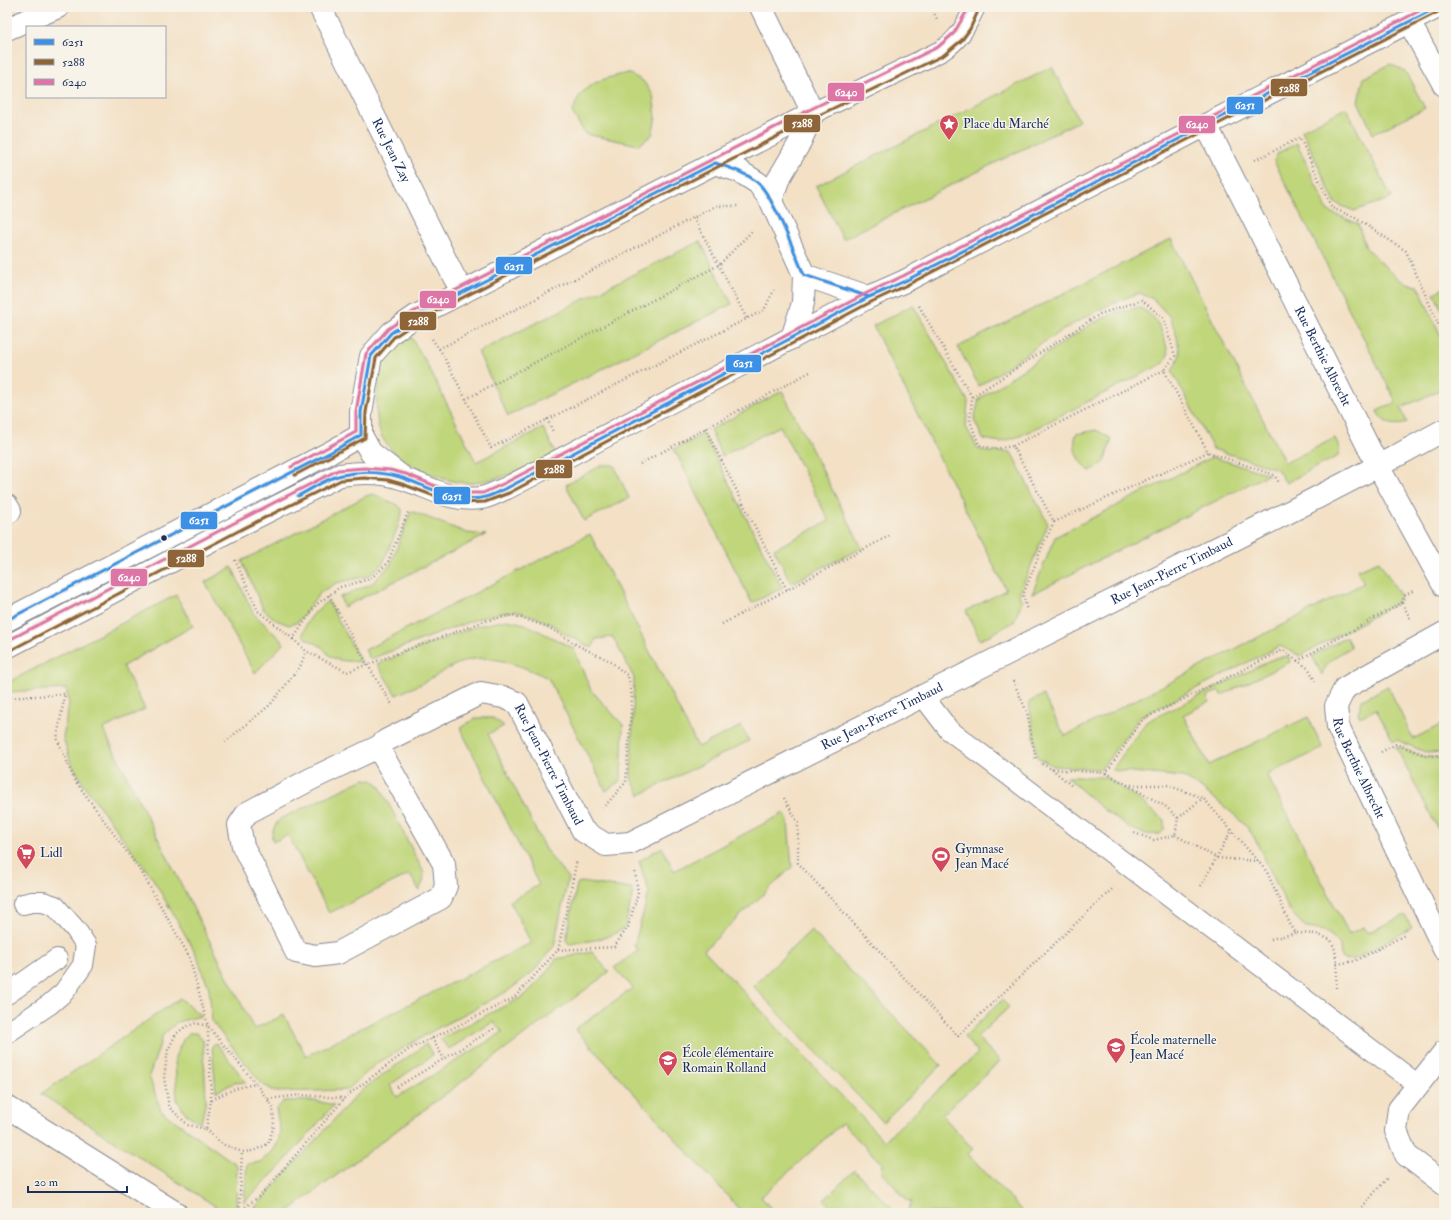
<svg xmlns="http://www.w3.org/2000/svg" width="1451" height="1220" viewBox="0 0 1451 1220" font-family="'IM FELL Double Pica',serif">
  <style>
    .green { fill: #c0d67a; stroke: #6e826c }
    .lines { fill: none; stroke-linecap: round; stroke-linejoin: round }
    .lane-casing { stroke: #878892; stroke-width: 22 }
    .street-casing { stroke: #878892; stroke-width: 24 }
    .secondary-casing { stroke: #878892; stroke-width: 24 }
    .path { stroke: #878892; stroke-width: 2.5; stroke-dasharray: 1 3; stroke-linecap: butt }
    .lane { stroke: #fff; stroke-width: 20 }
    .street { stroke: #fff; stroke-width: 22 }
    .secondary { stroke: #fff; stroke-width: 22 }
    .bus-1-casing { stroke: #f7f3e8; stroke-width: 6 }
    .bus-2-casing { stroke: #f7f3e8; stroke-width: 6 }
    .bus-3-casing { stroke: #f7f3e8; stroke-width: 6 }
    .bus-1 { stroke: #3c91e6; stroke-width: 3 }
    .bus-2 { stroke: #8e6539; stroke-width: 3 }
    .bus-3 { stroke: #dd76a7; stroke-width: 3 }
    .bus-dot { fill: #1b2f5e; stroke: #f7f3e8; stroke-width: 1.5 }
    .labels { text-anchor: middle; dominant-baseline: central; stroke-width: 3; stroke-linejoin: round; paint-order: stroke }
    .poi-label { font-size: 13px; fill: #1b2f5e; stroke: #f7f3e8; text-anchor: start }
    .street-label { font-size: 13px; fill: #1b2f5e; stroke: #f7f3e8 }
    .line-badge { stroke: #f7f3e8; stroke-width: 1.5 }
    .badge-label { font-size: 11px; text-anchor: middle; font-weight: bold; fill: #fff }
  </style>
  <rect width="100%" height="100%" fill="#f7f3e8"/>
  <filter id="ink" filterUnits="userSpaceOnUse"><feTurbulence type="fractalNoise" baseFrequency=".025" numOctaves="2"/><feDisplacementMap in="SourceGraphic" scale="8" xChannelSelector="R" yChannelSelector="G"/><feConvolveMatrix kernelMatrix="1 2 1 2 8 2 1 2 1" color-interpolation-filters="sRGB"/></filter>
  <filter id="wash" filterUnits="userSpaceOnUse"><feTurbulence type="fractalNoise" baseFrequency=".012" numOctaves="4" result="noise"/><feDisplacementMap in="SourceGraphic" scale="16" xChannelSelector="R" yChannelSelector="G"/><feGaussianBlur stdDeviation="0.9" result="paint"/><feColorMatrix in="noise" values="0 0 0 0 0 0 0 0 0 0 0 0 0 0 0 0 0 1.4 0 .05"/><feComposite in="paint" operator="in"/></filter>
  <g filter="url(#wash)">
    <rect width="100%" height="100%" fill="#f3e0c5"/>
    <path class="green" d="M 1390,64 L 1405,71 L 1425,108 L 1373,134 L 1358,101 L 1364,78 Z
      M 1052,67 L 1079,121 L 843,239 L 816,186 Z
      M 628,73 L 643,81 L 653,95 L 656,117 L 652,135 L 639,145 L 585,134 L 572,112 C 575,107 577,99 580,95 C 592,80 611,77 628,73 Z
      M 1346,108 L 1392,198 L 1354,211 L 1335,203 L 1302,130 Z
      M 1297,143 L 1328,211 L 1358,224 L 1366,248 L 1391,272 L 1407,284 L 1418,286 L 1444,343 L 1444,388 L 1401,408 L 1407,423 C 1394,427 1383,424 1377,411 L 1396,402 L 1274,161 L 1278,153 Z
      M 1171,239 L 1285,463 L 1335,438 L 1340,450 L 1338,456 L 1286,483 L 1277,469 L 1213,449 L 1172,371 L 1180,355 L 1177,337 L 1170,317 L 1153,299 L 1139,293 C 1081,313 1030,352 979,386 L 958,347 Z
      M 700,241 L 732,304 L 508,416 L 478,352 Z
      M 1444,288 L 1444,315 L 1434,293 Z
      M 913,305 L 968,401 L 966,427 L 978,449 L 989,452 L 1011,452 L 1048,524 L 1019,595 L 1022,601 L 1014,622 L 980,640 L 966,611 L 1006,590 L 873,326 Z
      M 1139,307 C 1143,310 1148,312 1152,316 C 1161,325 1166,342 1168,354 L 1164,363 L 1020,436 L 1001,442 L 983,439 L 974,420 L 979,399 L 1091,324 L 1115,313 Z
      M 408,332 L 426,362 L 476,462 L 543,428 L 556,454 C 532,466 509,477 483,481 C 478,482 472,484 468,483 C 440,482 396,463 382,437 C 372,417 377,374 387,355 C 392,346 400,339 408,332 Z
      M 782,391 L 862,548 L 791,583 L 774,549 L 829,521 L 780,426 L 722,456 L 710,430 Z
      M 1096,430 L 1112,439 L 1104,463 L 1090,471 C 1077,461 1072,450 1076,434 Z
      M 704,434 L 782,588 L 752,603 L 674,449 Z
      M 1212,457 L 1269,474 L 1032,594 L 1055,537 Z
      M 602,465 L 614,465 L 629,498 L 584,521 L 566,485 Z
      M 373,494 L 398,505 L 402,509 L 402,514 L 397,529 L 383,563 L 369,576 L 336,583 L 320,593 L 298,622 L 289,625 L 276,620 L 263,609 L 242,561 L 366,496 Z
      M 411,511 L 467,533 L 486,535 L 344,607 L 340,597 L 371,584 L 390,565 Z
      M 590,534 L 698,747 L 741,726 L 749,741 L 640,795 L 631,778 L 634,678 L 613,637 L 596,639 L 592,648 L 565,634 L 553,625 L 533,616 L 516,611 L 499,613 L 477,619 L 370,659 L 365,650 Z
      M 1379,561 L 1400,595 L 1397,603 L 1300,656 L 1280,646 L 1140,717 L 1101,769 L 1053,766 L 1037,757 L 1029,702 L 1043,695 L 1065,736 L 1364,583 L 1357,570 Z
      M 232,567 L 253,613 L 284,643 L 255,673 L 205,582 Z
      M 176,595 L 193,626 L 123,666 L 145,709 L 103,729 L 254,1029 L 284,1015 L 306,1056 L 531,943 L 510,901 L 539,885 L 460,728 L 476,718 L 493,718 L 504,726 L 488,734 L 545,849 L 568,878 L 554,946 L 534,971 L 508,991 L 436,1029 L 376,1064 L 347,1090 L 276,1092 L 262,1084 L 212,1022 L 209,988 L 195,952 L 153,879 L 86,788 L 71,763 L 63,737 L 69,704 L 66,689 L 7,692 L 7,683 Z
      M 328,601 L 361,662 C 352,661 338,662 330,656 C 326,652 324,648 319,645 C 312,641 309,642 303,635 C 305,621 317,609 328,601 Z
      M 507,620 L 525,624 L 573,648 L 591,690 L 623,725 L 621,780 L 606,791 L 548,678 C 529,669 496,655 474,659 C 455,662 438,675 421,684 C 413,688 404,691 396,695 L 377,664 L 477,626 Z
      M 1346,637 L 1351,647 C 1337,656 1328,658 1322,675 L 1312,656 Z
      M 1282,657 L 1289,657 L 1290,662 L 1222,695 L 1219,691 L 1207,696 L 1209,702 L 1183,715 L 1209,765 L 1308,717 L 1323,748 L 1267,775 L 1349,934 L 1363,927 L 1367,933 L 1405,915 L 1412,928 L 1354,959 L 1346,960 L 1341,958 L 1340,945 L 1333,937 L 1324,931 L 1308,928 L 1302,924 L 1289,910 L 1254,837 L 1246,826 L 1231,812 L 1201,788 L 1183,777 L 1112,770 L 1146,722 L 1275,658 Z
      M 1388,686 L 1413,739 L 1444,723 L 1444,752 L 1427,753 L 1397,740 L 1393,741 L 1376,709 L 1360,717 L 1358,714 L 1362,700 Z
      M 1396,747 L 1398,747 L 1426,757 L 1444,758 L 1444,841 Z
      M 1067,777 L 1106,777 L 1138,799 L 1164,820 L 1164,830 L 1160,834 C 1156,834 1151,835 1147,834 C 1124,831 1085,793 1067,777 Z
      M 364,779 L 372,780 L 379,785 L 423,871 C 425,879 423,883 419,890 L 410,874 L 329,913 L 288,835 L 273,842 C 270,833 274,826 280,819 Z
      M 784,813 L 788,821 L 792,867 L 704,950 L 884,1141 L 978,1053 L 964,1037 L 1002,1000 L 1009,1007 L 977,1037 L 1000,1061 L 942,1115 L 973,1149 L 968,1154 L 1024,1213 L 906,1213 L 912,1202 L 908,1201 L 882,1173 L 883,1163 L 872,1154 L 842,1123 L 761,1197 L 775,1213 L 743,1213 L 575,1029 L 633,988 L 614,968 L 639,950 L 634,946 L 649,892 L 639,861 L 662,847 L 674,871 Z
      M 581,882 L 632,889 L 633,893 L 625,927 C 610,940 587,941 569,944 L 566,940 L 577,884 Z
      M 811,930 L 941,1065 L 883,1122 L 753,986 Z
      M 592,952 L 609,972 L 286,1213 L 250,1213 L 358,1093 L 426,1044 L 433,1055 L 390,1085 L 397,1097 L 503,1032 L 493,1022 L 449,1049 L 440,1039 L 524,996 L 541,979 L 556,959 Z
      M 180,998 L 201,1016 L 177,1022 L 163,1035 L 149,1076 L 161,1111 L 237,1165 L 236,1210 L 234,1213 L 226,1213 L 41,1094 Z
      M 188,1033 L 196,1033 L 203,1040 L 206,1100 L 201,1123 L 186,1114 L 177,1100 L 175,1057 L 183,1040 Z
      M 216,1043 L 246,1082 L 234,1083 L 216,1092 L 212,1046 Z
      M 284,1101 L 316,1101 L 334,1105 L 276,1171 L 244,1202 L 247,1164 L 260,1162 L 273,1151 L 279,1140 L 280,1129 L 276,1109 Z
      M 854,1170 L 897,1213 L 836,1213 L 824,1200 Z"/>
  </g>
  <g filter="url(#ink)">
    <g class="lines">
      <defs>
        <path id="lane" d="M 813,113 L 941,51 C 961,38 965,27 975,7
          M 923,696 L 949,730 L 1418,1085
          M 7,994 L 57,959
          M 7,1033 L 50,1004 L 64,992 L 83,965 L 86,945 L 76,930 L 55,906 L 43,902 L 32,902 L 23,904"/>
        <g id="street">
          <path id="s1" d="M 320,7 L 454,277 L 463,292"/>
          <path d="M 761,7 L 813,113"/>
          <path d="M 1409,22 L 1444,85"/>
          <path d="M 7,29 L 58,7"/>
          <path id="s2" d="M 1206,125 L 1378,466 L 1444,586"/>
          <path d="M 715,163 L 813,113"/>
          <path d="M 771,201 L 778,180 L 799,144 L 813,113"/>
          <path d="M 7,506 L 10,511 L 7,513"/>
          <path id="s3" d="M 1444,633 L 1345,688 L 1336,706 L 1338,727 L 1444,949"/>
          <path id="s4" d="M 378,747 L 444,864 L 446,886 L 441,898 L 338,953 L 315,956 L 296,952 L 243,846 L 239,825 L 247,813 L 311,779 L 378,747 L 387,740 L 481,693 L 503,697 L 517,703 L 583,831 L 606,845 L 630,843 L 1295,509 L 1378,466 L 1444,430"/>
          <path d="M 1444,1052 L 1399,1109 L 1396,1131 L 1406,1155 L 1444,1184"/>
        </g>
        <path id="secondary" d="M 792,338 L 803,303 L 804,275
          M 402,477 L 371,453 L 361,435 L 361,412 L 371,356 L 391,333 L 416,316 L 715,163 L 739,171 L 758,183 L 771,201 L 804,275 L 869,297
          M 7,620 L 331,452 L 361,435
          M 7,647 L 244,523 L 340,475 C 361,472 384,472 404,479 C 432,488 450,502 481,498 C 489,497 499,491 507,488 L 869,297 L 905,281 L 1206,125 L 1438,7
          M 7,1107 L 176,1213"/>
      </defs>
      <use href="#lane" class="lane-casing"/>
      <use href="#street" class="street-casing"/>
      <use href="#secondary" class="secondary-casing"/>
      <path class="path" d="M 931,7 L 937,19
        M 1255,160 L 1300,138 L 1332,208 L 1354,217 L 1406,251 L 1444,337
        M 694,218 L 747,319
        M 919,306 L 972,397 L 970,421 L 979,445 L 994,449 L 1013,446 L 1054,522 L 1043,545 L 1023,595 L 1027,611
        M 432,339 L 442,353 L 491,448 L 764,310 L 774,290
        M 439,349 L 716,206 L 738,206 L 739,207
        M 972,397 L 1100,314 L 1142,300 L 1164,319 L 1175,356 L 1164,370 L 1208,452 L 1274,475 L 1280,484
        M 466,399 L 719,265 L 753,230
        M 547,419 L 553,432
        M 705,428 L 787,590
        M 1013,446 L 1164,370
        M 640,464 L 810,372
        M 1054,522 L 1208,452
        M 235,560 L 258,611 L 293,639 L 316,605 L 340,587 L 370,579 L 387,564 L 409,510
        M 329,595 L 367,664 L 393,706
        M 1402,603 L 1405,595 L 1415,590
        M 722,624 L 891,535
        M 293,639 L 306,651 L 347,672 L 485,621 L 513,615 L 548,627 L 577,645 L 610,661 L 628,676 L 632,696 L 626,782 L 603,808
        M 1297,661 L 1402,603 L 1411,620
        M 1013,681 L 1027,712 L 1036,760
        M 7,698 L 65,694 L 57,738 L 74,779 L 142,873 L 189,956 L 208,1026 L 256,1084
        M 225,742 L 270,705 L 300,667 L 306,651
        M 1381,752 L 1396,744 L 1427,756 L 1444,755
        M 1042,764 L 1052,769 L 1106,773 L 1143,719 L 1283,650 L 1309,669 L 1315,681
        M 1052,769 L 1073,787
        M 1106,773 L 1165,806 L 1178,818 L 1175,835 L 1154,840 L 1134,833
        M 1127,785 L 1167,785 L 1203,798 L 1257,860
        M 784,798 L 798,823 L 798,863 L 958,1036 L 1113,888
        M 1178,818 L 1203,798
        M 1175,835 L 1217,858 L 1258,861 L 1267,872 L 1290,924 L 1296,933 L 1317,934 L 1331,940 L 1335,950 L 1337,964 L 1355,961 L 1405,935
        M 1201,886 L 1232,829
        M 1271,939 L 1296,933
        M 558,950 L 614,947 L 628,927 L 638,893 L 635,871
        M 1336,988 L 1337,964
        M 432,1038 L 444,1059
        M 397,1087 L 495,1028
        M 268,1099 L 300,1095 L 344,1098 L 408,1050 L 514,998 L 558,950 L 577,860
        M 211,1101 C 211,1076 208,1052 208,1026 L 196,1023 L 185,1027 L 176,1034 L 168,1050 L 164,1077 L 169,1107 L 188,1125 L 206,1129 L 211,1101 C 227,1091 238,1087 256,1084 L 273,1107 L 274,1126 L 268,1144 L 253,1151 L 242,1152 L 239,1213
        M 206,1129 L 222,1144 L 242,1152
        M 239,1212 L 262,1194 L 344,1099
        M 1357,1213 L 1388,1177"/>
      <use href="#lane" class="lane"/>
      <use href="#street" class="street"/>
      <use href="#secondary" class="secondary"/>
      <defs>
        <path id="bus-1" d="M 298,496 C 312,489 326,478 342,475 C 360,471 382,472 400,477 C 427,486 452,502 481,498 C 491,497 499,491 507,488 L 869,297 L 888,289
          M 7,620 L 331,452 L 361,435 L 361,412 L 371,356 L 391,333 L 416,316 L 715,163 C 730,168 744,172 757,182 C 773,195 795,254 804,275 L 869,297 L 905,281 L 1206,125 L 1438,7"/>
        <path id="bus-2" d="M 295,475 L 365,438 L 366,412 L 376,358 L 394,337 L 419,320 L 815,117 L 944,55 L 962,40 L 970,29 L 979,9
          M 9,651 L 246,527 L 341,480 L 364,478 L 388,480 L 402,484 L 440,498 L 459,503 L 485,502 L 509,493 L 871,302 L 907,285 L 1208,129 L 1440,11"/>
        <path id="bus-3" d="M 291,467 L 356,432 L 356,412 L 366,354 L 388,329 L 413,312 L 811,109 L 938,47 L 954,33 L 969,7
          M 7,641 L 242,519 L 338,470 L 364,468 L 390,470 L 406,474 L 443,489 L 460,493 L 483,493 L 505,483 L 867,293 L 903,276 L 1204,121 L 1427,7"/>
      </defs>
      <use href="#bus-1" class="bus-1-casing"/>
      <use href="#bus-2" class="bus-2-casing"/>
      <use href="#bus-3" class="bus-3-casing"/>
      <use href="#bus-1" class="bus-1"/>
      <use href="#bus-2" class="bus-2"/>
      <use href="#bus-3" class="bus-3"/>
    </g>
  </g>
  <defs>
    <symbol id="sight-pin" viewBox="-11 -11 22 30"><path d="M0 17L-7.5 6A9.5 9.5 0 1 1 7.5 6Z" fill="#d1495b" stroke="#f7f3e8"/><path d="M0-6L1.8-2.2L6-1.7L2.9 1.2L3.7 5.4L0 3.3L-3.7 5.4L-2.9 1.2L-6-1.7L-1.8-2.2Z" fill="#fff"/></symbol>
    <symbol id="supermarket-pin" viewBox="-11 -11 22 30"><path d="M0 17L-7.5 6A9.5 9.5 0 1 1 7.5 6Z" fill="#d1495b" stroke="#f7f3e8"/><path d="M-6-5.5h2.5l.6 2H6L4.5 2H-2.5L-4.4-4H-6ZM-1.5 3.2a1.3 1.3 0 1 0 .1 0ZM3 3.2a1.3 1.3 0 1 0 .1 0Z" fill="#fff"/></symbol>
    <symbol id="stadium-pin" viewBox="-11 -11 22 30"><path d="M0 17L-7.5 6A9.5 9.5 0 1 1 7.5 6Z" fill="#d1495b" stroke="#f7f3e8"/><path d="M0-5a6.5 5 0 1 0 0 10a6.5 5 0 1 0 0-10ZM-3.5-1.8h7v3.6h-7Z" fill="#fff"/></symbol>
    <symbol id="school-pin" viewBox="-11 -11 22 30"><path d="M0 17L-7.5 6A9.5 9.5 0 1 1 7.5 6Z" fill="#d1495b" stroke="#f7f3e8"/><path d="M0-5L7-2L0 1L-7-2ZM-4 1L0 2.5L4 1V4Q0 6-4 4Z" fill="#fff"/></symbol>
  </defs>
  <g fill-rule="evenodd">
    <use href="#sight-pin" x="938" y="113" width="22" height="30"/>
    <use href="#supermarket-pin" x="15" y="842" width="22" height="30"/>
    <use href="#stadium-pin" x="930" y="845" width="22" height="30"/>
    <use href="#school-pin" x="1105" y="1036" width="22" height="30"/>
    <use href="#school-pin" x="657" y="1049" width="22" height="30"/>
  </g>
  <circle class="bus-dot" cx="164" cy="538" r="3.5"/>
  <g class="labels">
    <g class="poi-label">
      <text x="963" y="124">Place du Marché</text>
      <text x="955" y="849">Gymnase<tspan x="955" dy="15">Jean Macé</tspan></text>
      <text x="40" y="853">Lidl</text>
      <text x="1130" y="1040">École maternelle<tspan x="1130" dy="15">Jean Macé</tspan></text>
      <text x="682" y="1053">École élémentaire<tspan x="682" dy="15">Romain Rolland</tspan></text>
    </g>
    <g class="street-label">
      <text stroke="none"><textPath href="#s1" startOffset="160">Rue Jean Zay</textPath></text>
      <text stroke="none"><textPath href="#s2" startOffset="259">Rue Berthie Albrecht</textPath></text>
      <text stroke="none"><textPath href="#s4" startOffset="1585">Rue Jean-Pierre Timbaud</textPath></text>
      <text stroke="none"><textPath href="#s4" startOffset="1261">Rue Jean-Pierre Timbaud</textPath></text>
      <text stroke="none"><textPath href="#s4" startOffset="853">Rue Jean-Pierre Timbaud</textPath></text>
      <text stroke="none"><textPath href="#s3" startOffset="200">Rue Berthie Albrecht</textPath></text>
    </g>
  </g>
  <g class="line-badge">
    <rect x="1270" y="78" width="38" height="19" rx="4" fill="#8e6539"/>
    <rect x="827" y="82" width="38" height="20" rx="4" fill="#dd76a7"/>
    <rect x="1226" y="96" width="38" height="19" rx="4" fill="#3c91e6"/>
    <rect x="783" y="114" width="38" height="19" rx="4" fill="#8e6539"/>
    <rect x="1178" y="115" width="38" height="19" rx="4" fill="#dd76a7"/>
    <rect x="495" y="256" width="38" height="19" rx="4" fill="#3c91e6"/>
    <rect x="419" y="290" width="38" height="19" rx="4" fill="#dd76a7"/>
    <rect x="399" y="311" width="38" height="20" rx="4" fill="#8e6539"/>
    <rect x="725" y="354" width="37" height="19" rx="4" fill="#3c91e6"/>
    <rect x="535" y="459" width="38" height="20" rx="4" fill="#8e6539"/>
    <rect x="433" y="486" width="38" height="19" rx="4" fill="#3c91e6"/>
    <rect x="180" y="511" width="38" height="19" rx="4" fill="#3c91e6"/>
    <rect x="167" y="549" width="38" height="19" rx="4" fill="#8e6539"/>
    <rect x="110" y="568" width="38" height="19" rx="4" fill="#dd76a7"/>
  </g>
  <g class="badge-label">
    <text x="1289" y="92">5288</text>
    <text x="846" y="96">6240</text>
    <text x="1245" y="109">6251</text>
    <text x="802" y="127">5288</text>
    <text x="1197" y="128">6240</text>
    <text x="514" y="270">6251</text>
    <text x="438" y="303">6240</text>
    <text x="418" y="325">5288</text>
    <text x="743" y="367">6251</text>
    <text x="554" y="473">5288</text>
    <text x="452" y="500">6251</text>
    <text x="199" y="524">6251</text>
    <text x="186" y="562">5288</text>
    <text x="129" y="581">6240</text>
  </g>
  <rect width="1451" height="1220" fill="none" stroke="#f7f3e8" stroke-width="24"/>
  <rect x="26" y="26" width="140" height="72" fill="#f7f3e8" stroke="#9fa5b1"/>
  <rect x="34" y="39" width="20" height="6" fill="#3c91e6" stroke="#9fa5b1"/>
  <text x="62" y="46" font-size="12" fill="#1b2f5e">6251</text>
  <rect x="34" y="59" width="20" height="6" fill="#8e6539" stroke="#9fa5b1"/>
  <text x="62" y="66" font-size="12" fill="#1b2f5e">5288</text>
  <rect x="34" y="79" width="20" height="6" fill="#dd76a7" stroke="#9fa5b1"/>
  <text x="62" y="86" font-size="12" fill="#1b2f5e">6240</text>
  <path d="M28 1186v6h99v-6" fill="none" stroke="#1b2f5e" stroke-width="2"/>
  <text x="34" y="1186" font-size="12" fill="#1b2f5e" stroke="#f7f3e8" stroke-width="3" paint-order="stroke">20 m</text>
</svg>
